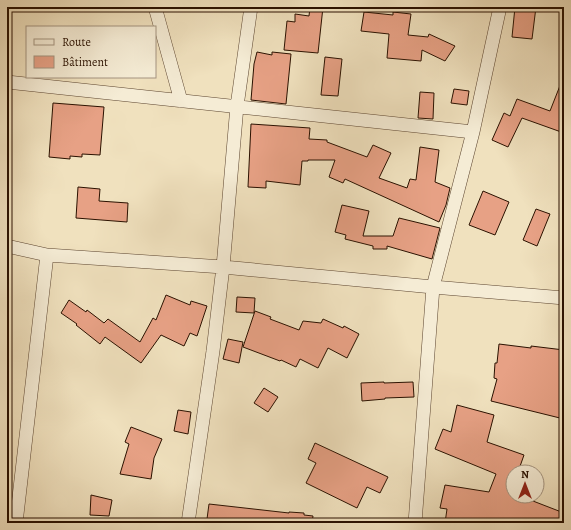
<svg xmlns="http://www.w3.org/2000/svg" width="571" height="530" viewBox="0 0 571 530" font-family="Alegreya,serif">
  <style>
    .building { fill: #e7a185; stroke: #2a1100 }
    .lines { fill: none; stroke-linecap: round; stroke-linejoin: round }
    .minor-casing { stroke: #5c4530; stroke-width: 14 }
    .minor { stroke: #f5ecd5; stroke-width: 13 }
  </style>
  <rect width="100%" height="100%" fill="#f0e1be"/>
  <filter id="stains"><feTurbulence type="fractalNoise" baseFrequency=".005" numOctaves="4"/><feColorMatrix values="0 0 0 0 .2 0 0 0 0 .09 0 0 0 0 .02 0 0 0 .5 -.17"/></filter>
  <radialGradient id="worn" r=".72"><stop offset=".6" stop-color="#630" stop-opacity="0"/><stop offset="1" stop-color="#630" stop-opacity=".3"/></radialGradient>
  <path class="building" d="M 310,7 L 323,7 L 318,53 L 284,50 L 287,21 L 295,22 L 295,14 L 309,16 Z
    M 515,7 L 536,7 L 532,39 L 512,37 Z
    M 364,12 L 393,15 L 393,12 L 411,14 L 408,35 L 428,37 L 429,34 L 455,46 L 445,61 L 422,50 L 421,61 L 387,58 L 389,34 L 361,31 Z
    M 257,52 L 272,55 L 272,52 L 291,54 L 286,104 L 251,100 L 254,64 Z
    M 325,57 L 342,59 L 338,96 L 321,95 Z
    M 563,78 L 564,133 L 522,118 L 508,147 L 492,140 L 504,113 L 510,116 L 517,99 L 550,111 Z
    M 454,89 L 469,91 L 467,105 L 451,103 Z
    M 420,92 L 434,93 L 433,119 L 418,118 Z
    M 53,103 L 104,107 L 100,155 L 82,154 L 82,157 L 70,156 L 70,159 L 49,157 Z
    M 251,124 L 310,128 L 309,139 L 327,140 L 327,142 L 367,157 L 373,145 L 391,153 L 379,178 L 407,188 L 410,179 L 416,180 L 420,147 L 439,150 L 435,182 L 450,188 L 446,205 L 439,222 L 345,179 L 343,183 L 329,177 L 335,160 L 308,160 L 308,161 L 302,161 L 300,185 L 266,181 L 266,188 L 248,187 Z
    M 78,187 L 100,189 L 99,201 L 128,203 L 127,222 L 76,218 Z
    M 483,191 L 509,202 L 495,235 L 469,225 Z
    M 342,205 L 369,211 L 363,236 L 393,236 L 399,218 L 440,228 L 432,259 L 387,246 L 387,249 L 373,249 L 373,246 L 345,239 L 346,235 L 335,232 Z
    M 536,209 L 550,214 L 537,246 L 523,240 Z
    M 166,295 L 190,305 L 191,301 L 207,306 L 197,336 L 190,333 L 184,346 L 161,335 L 141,363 L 105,337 L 100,344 L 76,325 L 77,324 L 61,313 L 69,300 L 86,312 L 87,310 L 104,323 L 108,319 L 140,342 L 153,318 L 156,320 Z
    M 237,297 L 255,298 L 254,313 L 236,312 Z
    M 255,311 L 271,317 L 270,319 L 299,330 L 303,321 L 321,323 L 323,319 L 343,328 L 344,326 L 359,334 L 347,358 L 328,348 L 318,368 L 300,359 L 296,367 L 281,360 L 280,361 L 243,347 Z
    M 228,339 L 243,342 L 239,363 L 223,359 Z
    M 499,344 L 531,348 L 531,346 L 564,350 L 564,419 L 491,401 L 497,379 L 494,378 L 495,363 L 497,363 Z
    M 384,382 L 384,383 L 413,382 L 414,397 L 385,398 L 385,399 L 362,401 L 361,383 Z
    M 264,388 L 278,397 L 268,412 L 254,403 Z
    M 457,405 L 494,415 L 487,442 L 524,455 L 518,472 L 513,472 L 513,496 L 520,496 L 564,513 L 564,523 L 445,523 L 447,509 L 440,508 L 445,485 L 489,492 L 496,474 L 435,449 L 443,429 L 451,432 Z
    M 178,410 L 191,412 L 188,434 L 174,431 Z
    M 131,427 L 162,439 L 154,458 L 151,479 L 120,474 L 129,444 L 125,442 Z
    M 315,443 L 388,477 L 380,493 L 367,487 L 357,508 L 306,483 L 316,463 L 308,459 Z
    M 91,495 L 112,500 L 109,516 L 90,515 Z
    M 209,504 L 289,513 L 289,512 L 304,513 L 304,515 L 313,516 L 312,523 L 242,523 L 207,519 Z"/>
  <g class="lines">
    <defs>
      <path id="minor" d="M 155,7 L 181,101
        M 7,82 L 473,132
        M 7,246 L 47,255 L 223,267 L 433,287 L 564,298
        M 16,523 L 47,255
        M 188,523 L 213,351 L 223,267 L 237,106 L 251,7
        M 415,523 L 433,287 L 473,132 L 500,7"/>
    </defs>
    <use href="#minor" class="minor-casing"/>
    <use href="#minor" class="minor"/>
  </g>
  <rect width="571" height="530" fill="none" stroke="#f0e1be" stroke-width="24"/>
  <rect x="8" y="8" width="555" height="514" fill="none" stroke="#2a1100" stroke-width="2"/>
  <rect x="12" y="12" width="547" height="506" fill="none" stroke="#2a1100"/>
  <rect x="26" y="26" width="130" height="52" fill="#f5ecd5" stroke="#a49480"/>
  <rect x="34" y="39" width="20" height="6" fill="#f5ecd5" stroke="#a49480"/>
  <text x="62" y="46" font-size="12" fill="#2a1100">Route</text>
  <rect x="34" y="56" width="20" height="12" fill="#e7a185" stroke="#a49480"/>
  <text x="62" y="66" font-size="12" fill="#2a1100">Bâtiment</text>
  <g transform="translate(525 484)"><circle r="19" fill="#f5ecd5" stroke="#a49480"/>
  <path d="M0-3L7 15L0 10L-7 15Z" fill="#8f2418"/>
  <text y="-6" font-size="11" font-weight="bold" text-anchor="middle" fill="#2a1100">N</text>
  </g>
  <rect width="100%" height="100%" filter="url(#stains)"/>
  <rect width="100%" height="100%" fill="url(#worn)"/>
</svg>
